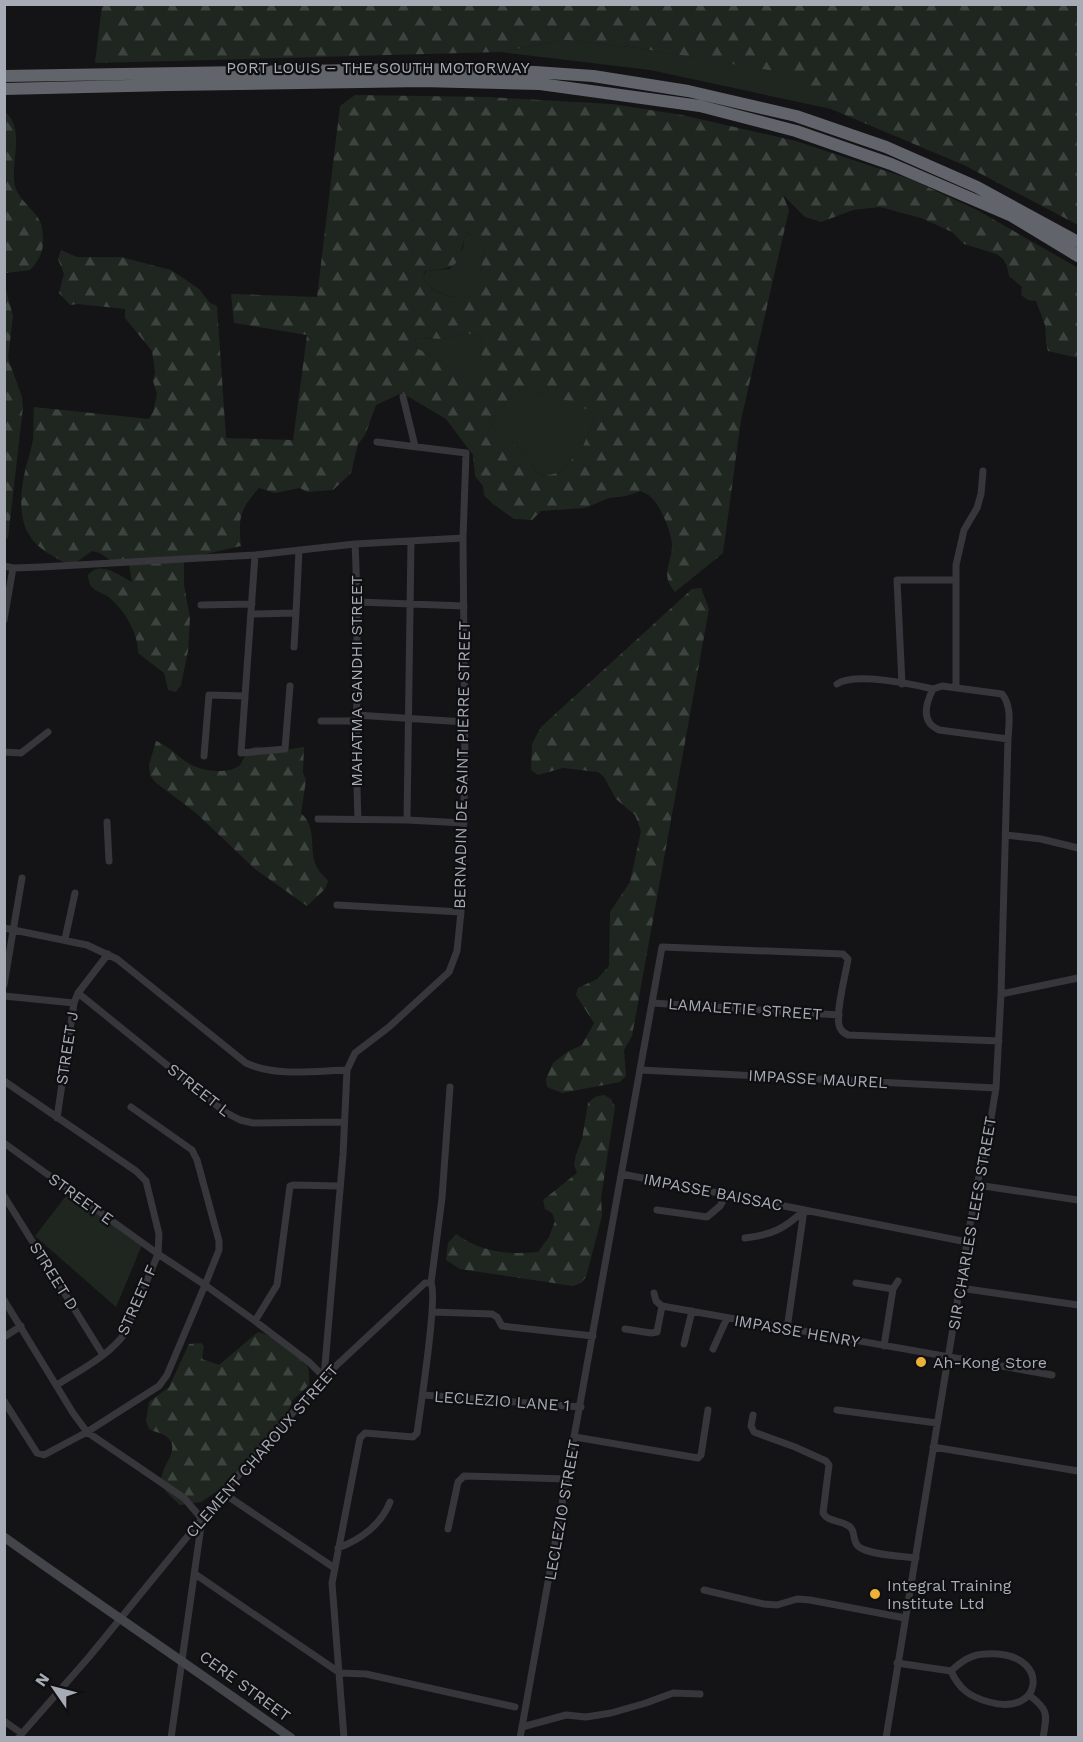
<svg xmlns="http://www.w3.org/2000/svg" width="1083" height="1742" viewBox="0 0 1083 1742" font-family="'Work Sans',sans-serif">
  <style>
    .grass { fill: #1f2620 }
    .forest { fill: url(#forest-firs); fill-rule: evenodd }
    .lines { fill: none; stroke-linecap: round; stroke-linejoin: round }
    .street { stroke: #36363b; stroke-width: 7 }
    .secondary { stroke: #44454b; stroke-width: 9 }
    .highway { stroke: #62646c; stroke-width: 12 }
    .poi-dot { fill: #ecb136; stroke: #0f0f11; stroke-width: 2 }
    .labels { text-anchor: middle; dominant-baseline: central; stroke-width: 4.5; stroke-linejoin: round; paint-order: stroke }
    .street-label { font-size: 16px; fill: #a7abb6; stroke: #0f0f11 }
    .poi-label { font-size: 16px; fill: #a7abb6; stroke: #0f0f11; text-anchor: start }
  </style>
  <defs>
    <pattern id="forest-firs" width="22" height="20" patternUnits="userSpaceOnUse" patternTransform="scale(1.5)"><rect width="22" height="20" fill="#1f2620"/><path d="M5 1l3.5 6h-7zM16 11l3.5 6h-7z" fill="#3d433e"/></pattern>
  </defs>
  <rect width="100%" height="100%" fill="#141416"/>
  <path class="grass" d="M 565,40 L 639,48 L 792,74 L 831,109 L 650,70 L 500,52 Z
    M 465,232 L 473,235 L 484,248 L 480,273 L 486,287 L 477,297 C 456,298 435,298 423,278 L 426,271 L 450,269 L 463,248 Z
    M 466,333 L 482,337 L 481,363 L 464,383 L 450,368 L 414,346 L 416,338 L 442,339 Z
    M 522,388 L 530,388 L 544,396 L 569,400 L 592,412 L 594,421 L 583,446 L 561,472 L 544,476 L 536,472 L 529,456 L 494,429 L 490,422 L 509,399 Z
    M 69,1192 L 142,1245 L 116,1307 L 35,1236 Z"/>
  <path class="forest" d="M 898,4 L 1078,5 L 1078,225 L 966,166 L 831,109 L 791,74 L 639,48 L 565,40 L 500,52 L 95,63 L 102,5 Z
    M 355,95 L 487,97 L 612,104 L 682,115 L 796,141 L 910,179 L 977,210 L 1078,268 L 1078,358 L 1048,351 L 1046,343 L 1045,325 L 1036,301 L 1028,300 L 1021,295 L 1022,287 L 1009,276 L 1007,266 L 1003,259 L 996,254 L 964,244 L 952,232 L 921,218 L 880,207 L 853,210 L 821,222 L 805,217 L 783,195 L 789,210 L 741,420 L 723,553 L 675,592 C 660,575 671,565 672,547 C 673,535 661,508 653,499 C 650,495 644,493 641,491 L 626,496 L 609,498 L 585,508 L 541,511 L 532,520 L 514,519 L 493,504 L 484,495 L 483,486 L 475,476 L 473,455 L 446,419 L 402,393 L 376,405 L 365,435 L 358,444 L 351,473 L 333,490 L 307,492 L 300,488 L 275,493 L 259,488 C 240,510 238,516 241,546 L 184,559 L 184,585 L 190,618 L 188,651 L 181,685 L 176,692 L 168,690 L 164,673 L 138,653 C 138,633 126,613 112,600 C 101,589 89,594 88,575 C 101,560 118,575 132,582 L 129,565 L 113,562 L 100,553 L 92,551 L 71,566 C 57,558 38,550 30,536 C 19,520 20,495 24,476 C 26,464 31,452 33,440 C 34,429 33,418 34,407 L 149,419 L 153,412 L 157,394 L 153,381 L 155,372 L 152,351 L 125,318 L 125,309 L 78,304 L 70,305 L 59,293 L 64,274 L 58,259 L 61,250 L 77,257 L 121,257 L 171,270 L 199,289 L 210,303 L 217,306 L 226,438 L 293,440 L 307,335 L 234,323 L 231,294 L 317,297 L 340,106 ZM 466,232 L 473,235 L 484,248 L 480,273 L 485,288 L 476,297 C 456,298 434,298 423,278 L 425,271 C 462,268 457,265 466,232 ZM 466,333 L 482,337 L 481,363 L 464,382 L 450,368 L 414,346 L 416,338 L 442,339 ZM 522,388 L 530,388 L 544,396 L 569,401 L 592,412 L 594,421 L 583,446 L 561,472 L 544,476 L 536,472 L 529,456 L 494,429 L 490,422 L 509,399 Z
    M 5,112 C 27,130 8,166 16,189 C 21,203 40,213 42,228 C 45,245 43,257 30,270 L 6,273 L 6,290 L 13,316 L 8,358 L 22,397 L 23,407 L 8,538 L 5,539 Z
    M 701,588 L 709,609 L 632,1036 L 624,1050 L 626,1076 L 620,1082 L 562,1093 L 547,1087 L 546,1079 L 553,1063 L 567,1052 L 582,1045 L 594,1023 L 576,995 L 578,988 L 597,979 L 609,966 L 610,912 L 630,882 L 641,831 L 635,815 L 616,799 L 604,777 L 598,772 L 563,768 L 538,775 L 531,770 L 532,744 L 541,727 L 692,589 Z
    M 156,741 C 172,747 182,763 199,768 C 210,772 231,773 240,765 C 245,759 245,750 254,747 C 260,745 265,750 272,750 C 282,752 294,748 304,747 L 303,773 L 306,780 L 301,813 C 319,830 307,852 318,869 C 320,873 325,877 328,881 L 325,889 L 307,906 L 255,869 L 196,813 L 155,782 L 150,775 L 149,765 Z
    M 604,1095 L 611,1099 L 615,1107 L 601,1198 L 602,1216 L 586,1277 L 581,1283 L 573,1286 L 460,1269 L 446,1260 L 448,1243 L 456,1234 C 481,1252 507,1255 538,1252 L 549,1237 L 555,1221 L 552,1213 L 545,1209 L 543,1200 L 577,1173 L 574,1164 L 576,1155 L 582,1139 L 588,1103 L 595,1097 Z
    M 258,1332 C 271,1335 296,1351 305,1361 C 310,1368 309,1378 309,1385 L 293,1400 L 287,1413 L 285,1426 L 231,1482 L 201,1502 L 180,1505 C 174,1499 165,1493 162,1484 C 157,1467 184,1451 166,1436 C 162,1433 154,1432 149,1429 L 146,1421 L 149,1402 L 169,1387 L 189,1344 L 201,1343 L 204,1346 L 202,1359 L 219,1365 Z"/>
  <g class="lines">
    <path class="street" d="M 403,397 L 415,446
      M 355,544 C 360,636 354,727 358,819
      M 255,555 L 241,753 L 285,749 L 290,686
      M 4,566 L 13,568 L 41,567 L 255,555 L 355,544 L 463,538
      M 358,602 L 464,606
      M 201,605 L 252,604
      M 251,614 L 296,613 L 299,550
      M 4,620 L 13,568
      M 294,647 L 296,613
      M 837,684 C 854,672 912,684 933,689
      M 902,684 L 897,580 L 955,580
      M 956,688 L 956,565 L 964,530 L 977,508 L 981,494 L 983,471
      M 356,715 L 465,722
      M 321,721 L 356,721
      M 4,752 L 21,753 L 48,732
      M 204,756 L 209,695 L 245,696
      M 318,819 L 407,820 L 464,823
      M 407,820 L 411,541
      M 107,822 L 109,861
      M 1006,835 L 1041,839 L 1078,848
      M 337,905 L 461,912
      M 4,928 L 87,945 L 117,959 L 246,1063 C 276,1077 314,1071 347,1070
      M 65,939 L 75,893
      M 4,985 L 22,878
      M 78,993 L 225,1112 L 240,1120 L 253,1123 L 344,1122
      M 1001,994 L 1078,978
      M 4,996 L 74,1003
      M 652,1003 L 839,1015
      M 640,1070 L 996,1088
      M 4,1081 L 136,1171 L 146,1181 L 159,1234 L 158,1254 L 125,1333 C 109,1356 80,1370 57,1385
      M 57,1118 L 74,1003 L 78,993 L 108,954
      M 4,1143 L 158,1254 L 205,1285 L 255,1321 L 309,1362 L 324,1377
      M 622,1174 L 967,1242
      M 977,1185 L 1078,1200
      M 4,1196 L 103,1355
      M 657,1210 L 707,1217 L 720,1206 L 727,1194
      M 745,1238 C 771,1235 785,1229 804,1210
      M 856,1283 L 893,1289
      M 960,1288 L 1078,1305
      M 654,1293 L 656,1301 L 662,1306 L 1052,1375
      M 4,1300 L 73,1413 L 87,1432 L 184,1498 L 202,1519 L 171,1738
      M 432,1312 L 492,1314 L 497,1317 L 502,1326 L 593,1336
      M 255,1321 L 277,1285 L 290,1186 L 293,1185 L 340,1186
      M 625,1329 L 651,1333 L 657,1332 L 662,1306
      M 787,1329 L 804,1210
      M 4,1337 L 21,1326
      M 684,1344 L 692,1311
      M 884,1346 L 893,1289 L 898,1281
      M 713,1349 L 727,1318
      M 324,1377 L 343,1155 L 347,1070 L 355,1053 L 389,1027 L 449,972 L 457,951 L 461,912 L 465,766 L 463,538 L 466,453 L 377,442
      M 423,1395 L 581,1407
      M 4,1401 L 37,1453 L 44,1455 L 87,1432 L 159,1386 L 167,1375 L 205,1285 L 219,1250 L 219,1241 L 197,1160 L 192,1150 L 131,1107
      M 837,1410 L 937,1423
      M 753,1415 L 751,1426 L 754,1432 L 795,1447 L 826,1461 L 829,1465 L 823,1513 C 828,1522 839,1520 847,1525 C 856,1529 852,1538 857,1545 C 865,1555 902,1556 916,1558
      M 575,1437 L 698,1458 L 701,1455 L 708,1410
      M 933,1447 L 1078,1471
      M 223,1493 L 333,1567
      M 448,1529 L 458,1482 L 464,1476 L 567,1479
      M 338,1548 C 360,1540 381,1525 390,1502
      M 195,1574 L 340,1673 L 366,1674 L 515,1707
      M 704,1590 L 764,1604 L 777,1605 L 797,1599 L 810,1600 L 905,1618
      M 897,1663 L 951,1671 C 967,1656 976,1653 998,1654 C 1050,1658 1042,1717 989,1702 C 970,1697 959,1689 951,1671
      M 1029,1695 C 1049,1710 1047,1714 1043,1738
      M 4,1721 L 21,1733
      M 522,1727 L 566,1715 L 586,1717 L 611,1713 L 646,1703 L 673,1693 L 700,1694
      M 18,1738 L 89,1657 L 223,1493 L 324,1377 L 425,1283 L 431,1283
      M 344,1738 L 332,1583 L 360,1438 L 365,1433 L 413,1437 L 417,1433 C 420,1411 438,1295 431,1283 L 442,1198 L 450,1087
      M 520,1738 L 662,947 L 843,954 L 848,959 C 846,974 834,1016 840,1028 C 842,1032 844,1033 848,1035 L 999,1041
      M 886,1738 L 967,1242 L 977,1185 L 988,1137 L 996,1088 L 1001,994 L 1008,739 C 1009,724 1012,706 1002,694 L 942,686 L 933,689 C 925,705 921,722 939,730 L 1008,739"/>
    <path class="secondary" d="M 4,1537 C 99,1605 196,1670 291,1738"/>
    <path class="highway" d="M 4,76 L 421,69 L 535,72 L 593,76 L 688,91 L 796,116 L 886,147 L 977,187 L 1078,242
      M 4,89 L 169,85 L 422,81 L 540,84 L 700,106 L 796,131 L 891,164 L 1012,216 L 1078,256"/>
  </g>
  <g class="poi-dot">
    <circle cx="921" cy="1362" r="6"/>
    <circle cx="875" cy="1594" r="6"/>
  </g>
  <g class="labels">
    <g class="street-label">
      <text x="378" y="67">PORT LOUIS – THE SOUTH MOTORWAY</text>
      <text transform="translate(356 681) rotate(-90)">MAHATMA GANDHI STREET</text>
      <text transform="translate(462 765) rotate(-89)">BERNADIN DE SAINT PIERRE STREET</text>
      <text transform="translate(745 1009) rotate(4)">LAMALETIE STREET</text>
      <text transform="translate(67 1048) rotate(-81)">STREET J</text>
      <text transform="translate(818 1079) rotate(3)">IMPASSE MAUREL</text>
      <text transform="translate(199 1090) rotate(38)">STREET L</text>
      <text transform="translate(713 1192) rotate(11)">IMPASSE BAISSAC</text>
      <text transform="translate(81 1199) rotate(36)">STREET E</text>
      <text transform="translate(972 1223) rotate(-80)">SIR CHARLES LEES STREET</text>
      <text transform="translate(54 1276) rotate(58)">STREET D</text>
      <text transform="translate(137 1300) rotate(-66)">STREET F</text>
      <text transform="translate(797 1331) rotate(10)">IMPASSE HENRY</text>
      <text transform="translate(502 1401) rotate(4)">LECLEZIO LANE 1</text>
      <text transform="translate(262 1451) rotate(-49)">CLEMENT CHAROUX STREET</text>
      <text transform="translate(562 1510) rotate(-80)">LECLEZIO STREET</text>
      <text transform="translate(245 1686) rotate(36)">CERE STREET</text>
    </g>
    <g class="poi-label">
      <text x="933" y="1362">Ah-Kong Store</text>
      <text x="887" y="1585">Integral Training<tspan x="887" dy="18">Institute Ltd</tspan></text>
    </g>
  </g>
  <rect width="1083" height="1742" fill="none" stroke="#a7abb6" stroke-width="12"/>
  <g transform="translate(54 1688) rotate(305)" stroke="#0f0f11" stroke-width="4.5" paint-order="stroke">
  <path d="M0-4.5L10 22L0 15L-10 22Z" fill="#a7abb6"/>
  <text y="-9" font-size="16" font-weight="bold" text-anchor="middle" fill="#a7abb6">N</text>
  </g>
</svg>
